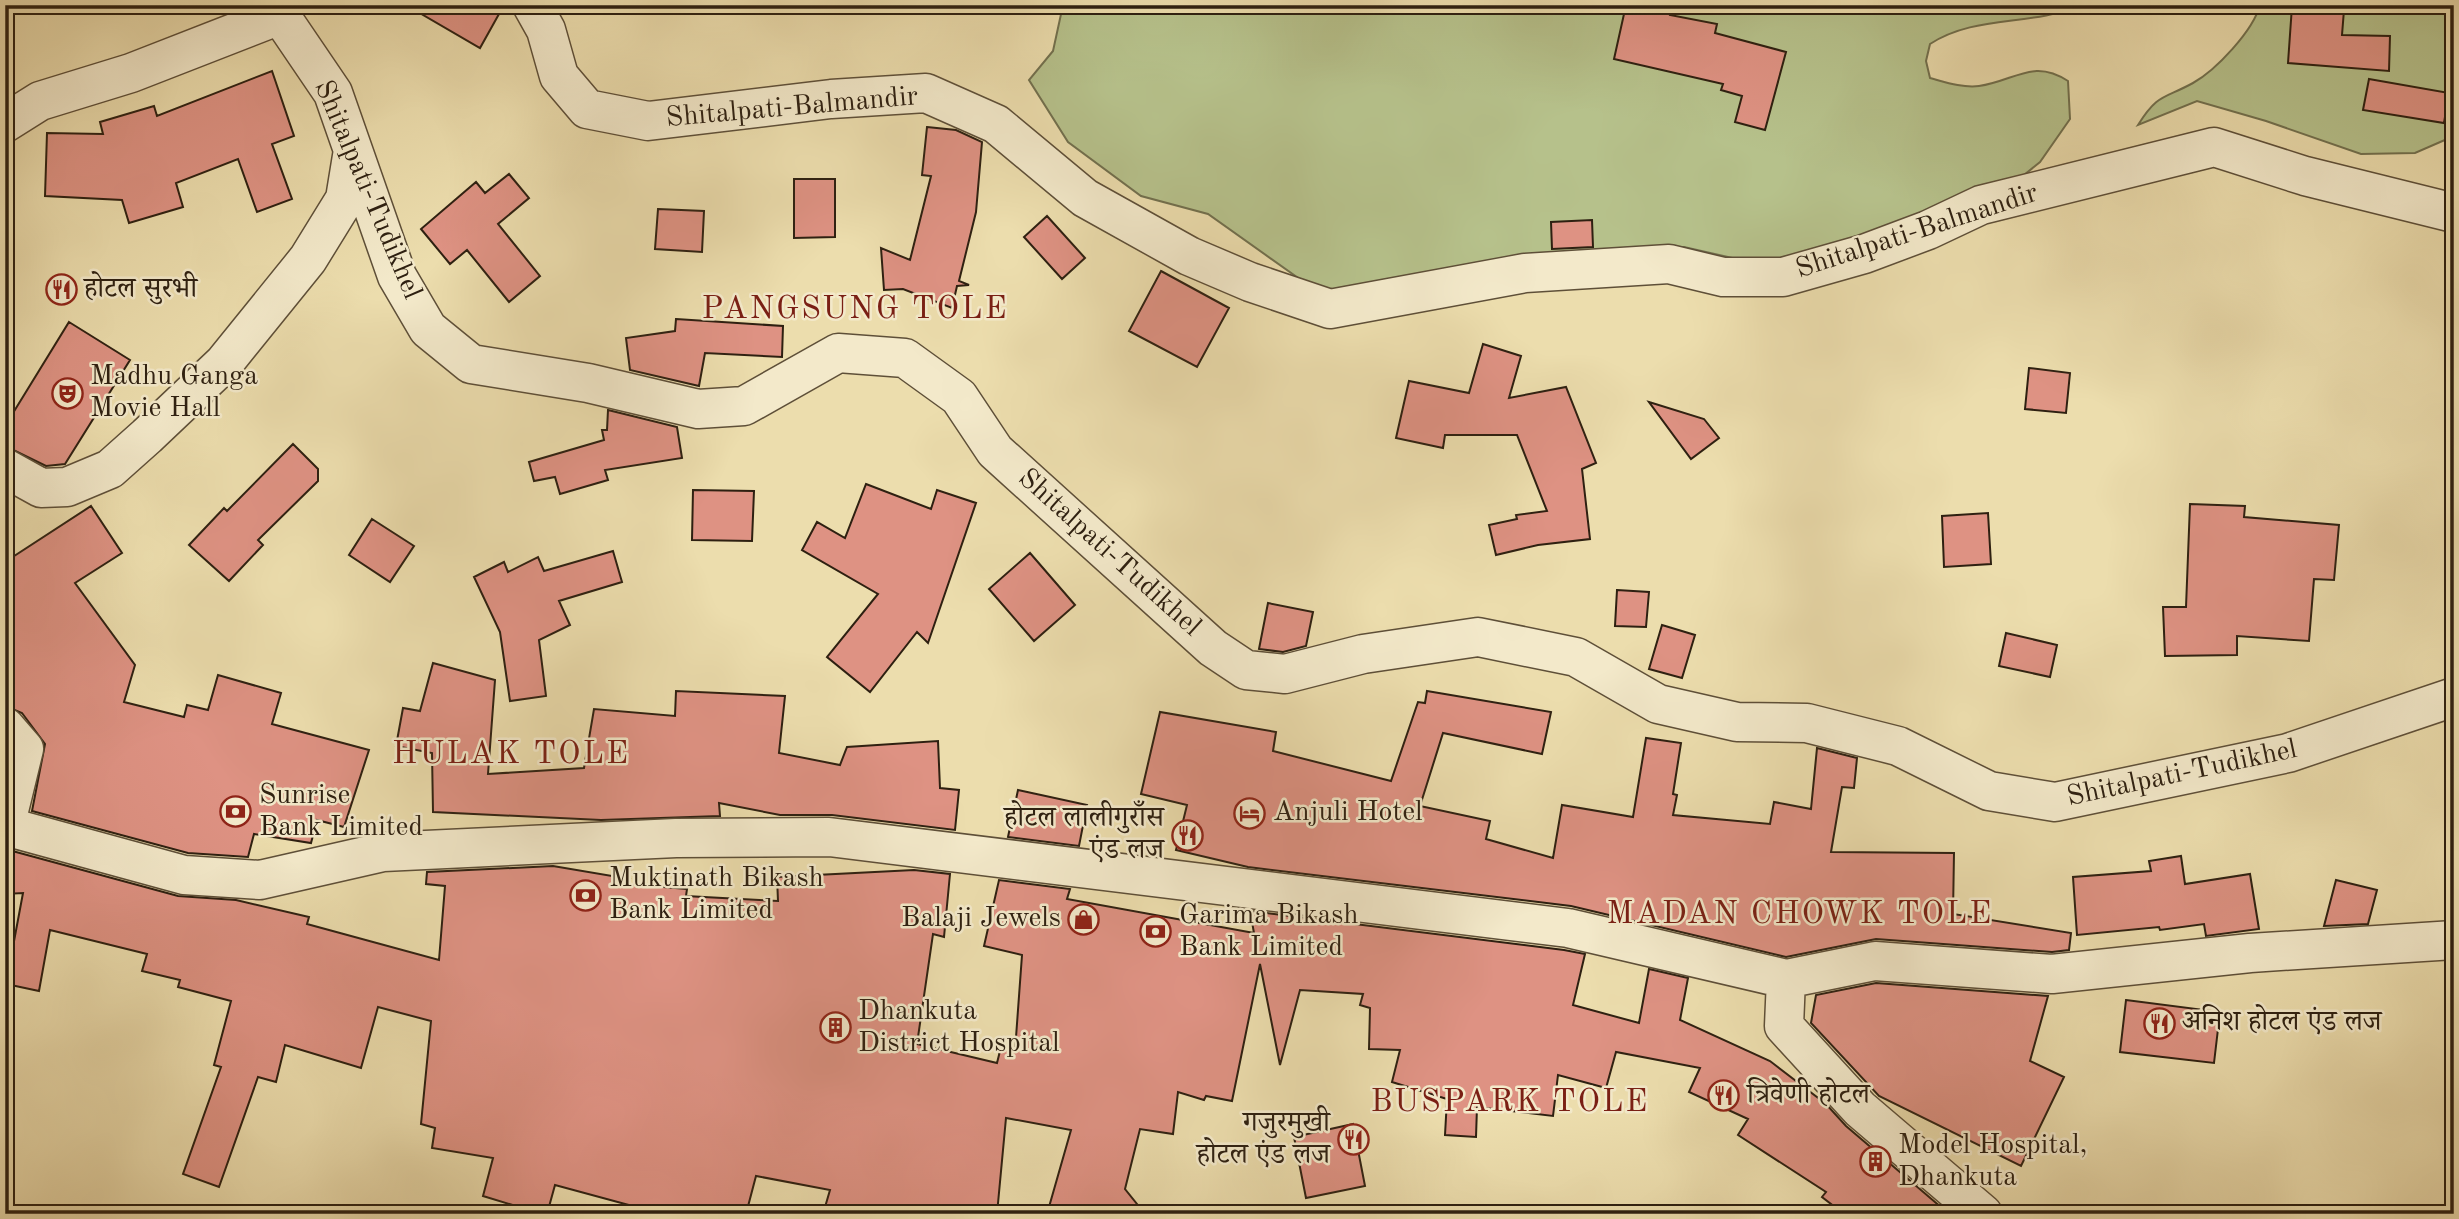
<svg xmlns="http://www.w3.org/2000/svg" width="2459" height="1219" viewBox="0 0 2459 1219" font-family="'Old Standard TT','Noto Serif Devanagari',serif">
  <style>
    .green { fill: #b6c18b; stroke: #72704e; stroke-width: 2 }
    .building { fill: #de9283; stroke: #2e2011; stroke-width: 2 }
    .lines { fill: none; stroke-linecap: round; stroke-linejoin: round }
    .minor-casing { stroke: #5e4f38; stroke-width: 41 }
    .minor { stroke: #f3e9ca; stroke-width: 38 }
    .labels { text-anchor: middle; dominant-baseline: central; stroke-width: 5; stroke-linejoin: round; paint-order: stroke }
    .street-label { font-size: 28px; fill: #2e2011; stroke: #f3e9ca }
    .poi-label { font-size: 28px; fill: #2e2011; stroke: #f3e9ca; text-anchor: start }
    .quarter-label { font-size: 32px; letter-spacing: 2px; fill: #7a1f14; stroke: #f3e9ca }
  </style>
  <rect width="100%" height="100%" fill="#ecddad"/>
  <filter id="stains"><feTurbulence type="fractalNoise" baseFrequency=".00286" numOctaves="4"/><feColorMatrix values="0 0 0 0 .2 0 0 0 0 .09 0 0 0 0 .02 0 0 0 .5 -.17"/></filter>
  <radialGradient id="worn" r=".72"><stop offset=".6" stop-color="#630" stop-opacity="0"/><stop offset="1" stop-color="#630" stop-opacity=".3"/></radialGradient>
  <path class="green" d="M 1063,5 L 2079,5 C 2032,27 1976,14 1930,44 L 1926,61 L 1930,78 C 1945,82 1962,88 1979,86 C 2015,81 2033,58 2068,81 L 2070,119 L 2040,162 L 1980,211 L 1772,267 L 1684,247 L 1625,252 L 1325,297 L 1208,214 L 1141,196 L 1068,142 L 1029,80 L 1053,51 Z
    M 2260,5 L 2454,5 L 2454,136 L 2415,153 L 2361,154 L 2266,121 L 2197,101 L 2138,125 C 2158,93 2164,99 2193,83 C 2216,70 2253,31 2260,5 Z"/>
  <path class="building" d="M 406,5 L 504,5 L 480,48 Z
    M 1626,5 L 1672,5 L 1670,15 L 1717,24 L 1715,33 L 1786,52 L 1765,130 L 1735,122 L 1742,96 L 1721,90 L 1723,84 L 1614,59 Z
    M 2292,6 L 2344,10 L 2342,35 L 2390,36 L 2389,71 L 2288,63 Z
    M 272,71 L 294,136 L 272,144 L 292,199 L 257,212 L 238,159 L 176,183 L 183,207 L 129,223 L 122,200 L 45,196 L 47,133 L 103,134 L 100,122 L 154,106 L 157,116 Z
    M 2369,79 L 2449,93 L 2444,123 L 2363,110 Z
    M 927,127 L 956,130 L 982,142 L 976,212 L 959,281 L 969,285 L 957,286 L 952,308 L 903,289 L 884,290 L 881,248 L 910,260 L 931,176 L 922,175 Z
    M 509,174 L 529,198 L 498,224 L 540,276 L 509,302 L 467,250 L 450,264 L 421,229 L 476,182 L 485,193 Z
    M 794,179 L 835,179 L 835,237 L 794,238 Z
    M 658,209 L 704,211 L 702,252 L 655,249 Z
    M 1047,216 L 1085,258 L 1062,279 L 1024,237 Z
    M 1592,220 L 1593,247 L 1552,249 L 1551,222 Z
    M 1161,271 L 1229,308 L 1197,367 L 1129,331 Z
    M 676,319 L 783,326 L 782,357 L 705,353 L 699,386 L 630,370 L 626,338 L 675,331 Z
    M 69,322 L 130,360 L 65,464 L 46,466 L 5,446 L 5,426 Z
    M 1483,344 L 1521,356 L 1509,398 L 1566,387 L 1596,463 L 1582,469 L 1590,539 L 1538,545 L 1496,555 L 1489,525 L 1517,519 L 1516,515 L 1547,511 L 1517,435 L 1445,435 L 1443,448 L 1396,438 L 1409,381 L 1469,393 Z
    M 2029,368 L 2070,373 L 2066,413 L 2025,409 Z
    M 1649,402 L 1704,419 L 1719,438 L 1691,459 Z
    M 608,410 L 677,427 L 682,458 L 605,470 L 608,480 L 560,494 L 555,477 L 534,481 L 529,462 L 604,440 L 602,430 L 607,430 Z
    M 293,444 L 318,469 L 318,481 L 258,540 L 263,545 L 229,581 L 189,545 L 224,508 L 227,511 Z
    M 866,484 L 931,509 L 937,490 L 976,503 L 928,643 L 917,632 L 870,692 L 827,657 L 878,594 L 802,550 L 817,522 L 845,538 Z
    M 693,490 L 754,491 L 752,541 L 692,540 Z
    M 2190,504 L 2245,506 L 2244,517 L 2339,525 L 2334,580 L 2314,579 L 2309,641 L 2237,636 L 2237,655 L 2165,656 L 2163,607 L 2186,607 Z
    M 91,506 L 122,553 L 75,583 L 135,665 L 124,702 L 184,717 L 187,705 L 208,710 L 218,675 L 281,693 L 272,724 L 369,750 L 344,827 L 317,820 L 311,843 L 254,834 L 248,857 L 188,853 L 32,811 L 45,744 L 22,713 L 5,706 L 5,562 Z
    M 1988,513 L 1991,564 L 1944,567 L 1942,516 Z
    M 372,519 L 414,546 L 390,582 L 349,555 Z
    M 613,551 L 622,582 L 559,601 L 570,625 L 539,640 L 546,696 L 510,701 L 500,632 L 474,577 L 504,562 L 508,572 L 538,557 L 544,571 Z
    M 1030,553 L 1075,605 L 1034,641 L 989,589 Z
    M 1617,590 L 1649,592 L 1646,627 L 1615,626 Z
    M 1268,603 L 1313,612 L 1306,646 L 1283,652 L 1259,649 Z
    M 1662,625 L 1695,635 L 1682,678 L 1649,669 Z
    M 2006,633 L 2057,645 L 2050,677 L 1999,666 Z
    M 433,663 L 495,680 L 488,774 L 584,768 L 594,709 L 675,716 L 676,691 L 785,696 L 779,753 L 840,765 L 847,747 L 938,741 L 940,788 L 959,790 L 955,830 L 832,815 L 780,815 L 719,803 L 720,816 L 601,820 L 433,812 L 432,753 L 396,746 L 403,708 L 420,711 Z
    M 1427,691 L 1551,712 L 1542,754 L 1443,733 L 1420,806 L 1490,821 L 1486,839 L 1553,858 L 1562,805 L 1633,817 L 1646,738 L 1681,743 L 1673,794 L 1677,795 L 1673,815 L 1770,824 L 1774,802 L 1811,809 L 1817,748 L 1857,758 L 1854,788 L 1842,787 L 1831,852 L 1954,853 L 1953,914 L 2071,933 L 2069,950 L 2052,952 L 1876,939 L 1786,957 L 1571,906 L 1248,867 L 1176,850 L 1187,805 L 1141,794 L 1160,712 L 1276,732 L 1273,751 L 1391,781 L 1418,702 L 1425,703 Z
    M 1018,790 L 1087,805 L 1079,846 L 1008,837 Z
    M 5,849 L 178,896 L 236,900 L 309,917 L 307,924 L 439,960 L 445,886 L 426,884 L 427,872 L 553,866 L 630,879 L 629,884 L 687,889 L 686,896 L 778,901 L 777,877 L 914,870 L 950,874 L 944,937 L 933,934 L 917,1044 L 997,1063 L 1001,1047 L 1015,1051 L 1022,955 L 984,946 L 999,880 L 1070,889 L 1067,899 L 1254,933 L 1250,911 L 1564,950 L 1585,954 L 1573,1005 L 1639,1023 L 1649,969 L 1688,978 L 1680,1020 L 1770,1061 L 1826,1104 L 1846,1126 L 1949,1214 L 1844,1214 L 1822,1197 L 1826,1192 L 1738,1135 L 1748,1119 L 1689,1092 L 1700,1068 L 1616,1052 L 1606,1088 L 1558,1075 L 1553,1116 L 1477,1107 L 1476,1137 L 1445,1135 L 1447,1099 L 1392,1082 L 1400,1050 L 1369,1049 L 1370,1008 L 1360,1005 L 1363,994 L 1300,990 L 1280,1065 L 1260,964 L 1232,1101 L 1206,1096 L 1204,1100 L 1178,1092 L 1173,1134 L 1140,1129 L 1125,1189 L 1145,1214 L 1047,1214 L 1071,1130 L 1006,1118 L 997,1214 L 823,1214 L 830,1190 L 756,1176 L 746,1214 L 662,1214 L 555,1185 L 547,1214 L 542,1214 L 483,1196 L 493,1158 L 432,1148 L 435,1128 L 421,1124 L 431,1021 L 378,1007 L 361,1068 L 285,1045 L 276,1082 L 258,1077 L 219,1187 L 183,1174 L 221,1067 L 214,1065 L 231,1001 L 178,987 L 180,980 L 142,971 L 147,954 L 50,930 L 39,991 L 6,984 L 23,893 L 5,894 Z
    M 2181,856 L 2185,884 L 2250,874 L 2259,929 L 2206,936 L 2204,924 L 2160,930 L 2159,927 L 2077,935 L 2073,877 L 2151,871 L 2149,861 Z
    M 2336,880 L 2377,890 L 2368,924 L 2324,926 Z
    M 1876,983 L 2048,996 L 2030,1061 L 2064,1077 L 2021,1166 L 1879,1096 L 1811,1023 L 1816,995 Z
    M 2126,1000 L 2220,1012 L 2214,1063 L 2120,1052 Z
    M 1353,1124 L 1365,1186 L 1306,1198 L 1294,1137 Z"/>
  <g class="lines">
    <defs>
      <path id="minor" d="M 532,5 L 546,30 L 559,76 L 587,109 L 648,121 L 831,99 L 926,93 L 996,124 L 1085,198 L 1189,256 L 1250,282 L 1330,309 L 1525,273 L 1669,264 L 1723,277 L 1783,277 L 1864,254 L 1928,230 L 1981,205 L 2214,147 L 2305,176 L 2454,213
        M 5,123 L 40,101 L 131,73 L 280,15 L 333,93 L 397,276 L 428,329 L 471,364 L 588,383 L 698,409 L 744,406 L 838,353 L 905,358 L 959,397 L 995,451 L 1213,648 L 1246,670 L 1285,674 L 1363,654 L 1478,637 L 1576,657 L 1658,704 L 1737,722 L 1807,723 L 1898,746 L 1989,791 L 2055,802 L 2288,753 L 2454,697
        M 5,468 L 41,488 L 67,487 L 110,469 L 147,436 L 224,363 L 308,259 L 345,199 L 353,150
        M 5,727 L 24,749 L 5,827
        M 5,826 L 184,875 L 260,880 L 383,852 L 676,838 L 829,837 L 1568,928 L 1786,979 L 1784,1026 L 1860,1109 L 1983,1214
        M 1786,979 L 1875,961 L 2052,974 L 2250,953 L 2454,940"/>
    </defs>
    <use href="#minor" class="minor-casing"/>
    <use href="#minor" class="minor"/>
  </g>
  <defs>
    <symbol id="restaurant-ring" viewBox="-11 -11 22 22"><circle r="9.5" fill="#f3e9ca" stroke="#8f2418" stroke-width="1.5"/><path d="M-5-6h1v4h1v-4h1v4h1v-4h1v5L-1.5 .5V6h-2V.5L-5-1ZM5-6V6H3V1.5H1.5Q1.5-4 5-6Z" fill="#8f2418"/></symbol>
    <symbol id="theatre-ring" viewBox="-11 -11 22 22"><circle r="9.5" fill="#f3e9ca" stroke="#8f2418" stroke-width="1.5"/><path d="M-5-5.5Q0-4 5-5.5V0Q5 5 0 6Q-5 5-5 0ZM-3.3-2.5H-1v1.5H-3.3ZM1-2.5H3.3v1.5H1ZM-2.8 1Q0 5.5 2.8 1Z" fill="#8f2418"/></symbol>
    <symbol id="bank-ring" viewBox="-11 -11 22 22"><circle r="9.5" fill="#f3e9ca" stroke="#8f2418" stroke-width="1.5"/><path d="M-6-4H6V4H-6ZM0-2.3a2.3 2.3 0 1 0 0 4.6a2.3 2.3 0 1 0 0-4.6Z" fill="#8f2418"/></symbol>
    <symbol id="hotel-ring" viewBox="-11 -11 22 22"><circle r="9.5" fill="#f3e9ca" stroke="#8f2418" stroke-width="1.5"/><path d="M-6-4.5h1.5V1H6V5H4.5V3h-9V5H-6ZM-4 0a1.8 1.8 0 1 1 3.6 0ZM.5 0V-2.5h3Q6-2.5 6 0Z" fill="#8f2418"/></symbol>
    <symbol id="shop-ring" viewBox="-11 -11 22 22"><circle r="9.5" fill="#f3e9ca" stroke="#8f2418" stroke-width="1.5"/><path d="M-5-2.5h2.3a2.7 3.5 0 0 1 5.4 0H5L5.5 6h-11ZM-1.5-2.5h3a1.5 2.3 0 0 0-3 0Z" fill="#8f2418"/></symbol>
    <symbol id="building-ring" viewBox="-11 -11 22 22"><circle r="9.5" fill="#f3e9ca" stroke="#8f2418" stroke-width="1.5"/><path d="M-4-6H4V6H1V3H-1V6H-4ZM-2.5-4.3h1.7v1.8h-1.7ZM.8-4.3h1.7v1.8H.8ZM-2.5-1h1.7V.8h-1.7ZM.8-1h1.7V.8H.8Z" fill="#8f2418"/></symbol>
  </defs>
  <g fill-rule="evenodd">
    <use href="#restaurant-ring" x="44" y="272" width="35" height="35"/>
    <use href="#theatre-ring" x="50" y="376" width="35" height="35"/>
    <use href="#bank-ring" x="218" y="794" width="35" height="35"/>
    <use href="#hotel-ring" x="1232" y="796" width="35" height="35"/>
    <use href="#restaurant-ring" x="1170" y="818" width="35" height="35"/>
    <use href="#bank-ring" x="568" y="878" width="35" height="35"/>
    <use href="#shop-ring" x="1066" y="902" width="35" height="35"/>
    <use href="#bank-ring" x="1138" y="914" width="35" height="35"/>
    <use href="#restaurant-ring" x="2142" y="1006" width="35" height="35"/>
    <use href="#building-ring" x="818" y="1010" width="35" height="35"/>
    <use href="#restaurant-ring" x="1706" y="1078" width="35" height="35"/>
    <use href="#restaurant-ring" x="1336" y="1122" width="35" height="35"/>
    <use href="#building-ring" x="1858" y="1144" width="35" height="35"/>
  </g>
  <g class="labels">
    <g class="street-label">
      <text transform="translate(792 108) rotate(-5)">Shitalpati-Balmandir</text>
      <text transform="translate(367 190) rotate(67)">Shitalpati-Tudikhel</text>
      <text transform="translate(1917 232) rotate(-18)">Shitalpati-Balmandir</text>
      <text transform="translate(1109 553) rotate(42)">Shitalpati-Tudikhel</text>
      <text transform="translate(2182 774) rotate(-12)">Shitalpati-Tudikhel</text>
    </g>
    <g class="poi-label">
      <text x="84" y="290">होटल सुरभी</text>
      <text x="90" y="377">Madhu Ganga<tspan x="90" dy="32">Movie Hall</tspan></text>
      <text x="259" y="796">Sunrise<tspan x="259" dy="32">Bank Limited</tspan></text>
      <text x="1273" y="813">Anjuli Hotel</text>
      <text x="1164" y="819" text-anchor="end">होटल लालीगुराँस<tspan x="1164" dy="32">एंड लज</tspan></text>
      <text x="609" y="879">Muktinath Bikash<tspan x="609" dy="32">Bank Limited</tspan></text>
      <text x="1179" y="916">Garima Bikash<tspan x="1179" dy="32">Bank Limited</tspan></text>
      <text x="1061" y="919" text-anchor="end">Balaji Jewels</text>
      <text x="858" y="1012">Dhankuta<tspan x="858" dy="32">District Hospital</tspan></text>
      <text x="2182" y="1023">अनिश होटल एंड लज</text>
      <text x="1747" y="1096">त्रिवेणी होटल</text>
      <text x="1330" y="1124" text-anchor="end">गजुरमुखी<tspan x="1330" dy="32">होटल एंड लज</tspan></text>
      <text x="1898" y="1146">Model Hospital,<tspan x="1898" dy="32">Dhankuta</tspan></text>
    </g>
    <g class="quarter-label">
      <text x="855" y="310">PANGSUNG TOLE</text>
      <text x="511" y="755">HULAK TOLE</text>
      <text x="1800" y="915">MADAN CHOWK TOLE</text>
      <text x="1510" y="1103">BUSPARK TOLE</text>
    </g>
  </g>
  <rect width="2459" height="1219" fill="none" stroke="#ecddad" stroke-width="28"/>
  <rect x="7" y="7" width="2445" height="1205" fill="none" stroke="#2e2011" stroke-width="3.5"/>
  <rect x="14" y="14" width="2431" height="1191" fill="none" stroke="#2e2011" stroke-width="2"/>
  <rect width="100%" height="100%" filter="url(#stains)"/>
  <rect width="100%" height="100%" fill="url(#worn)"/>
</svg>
